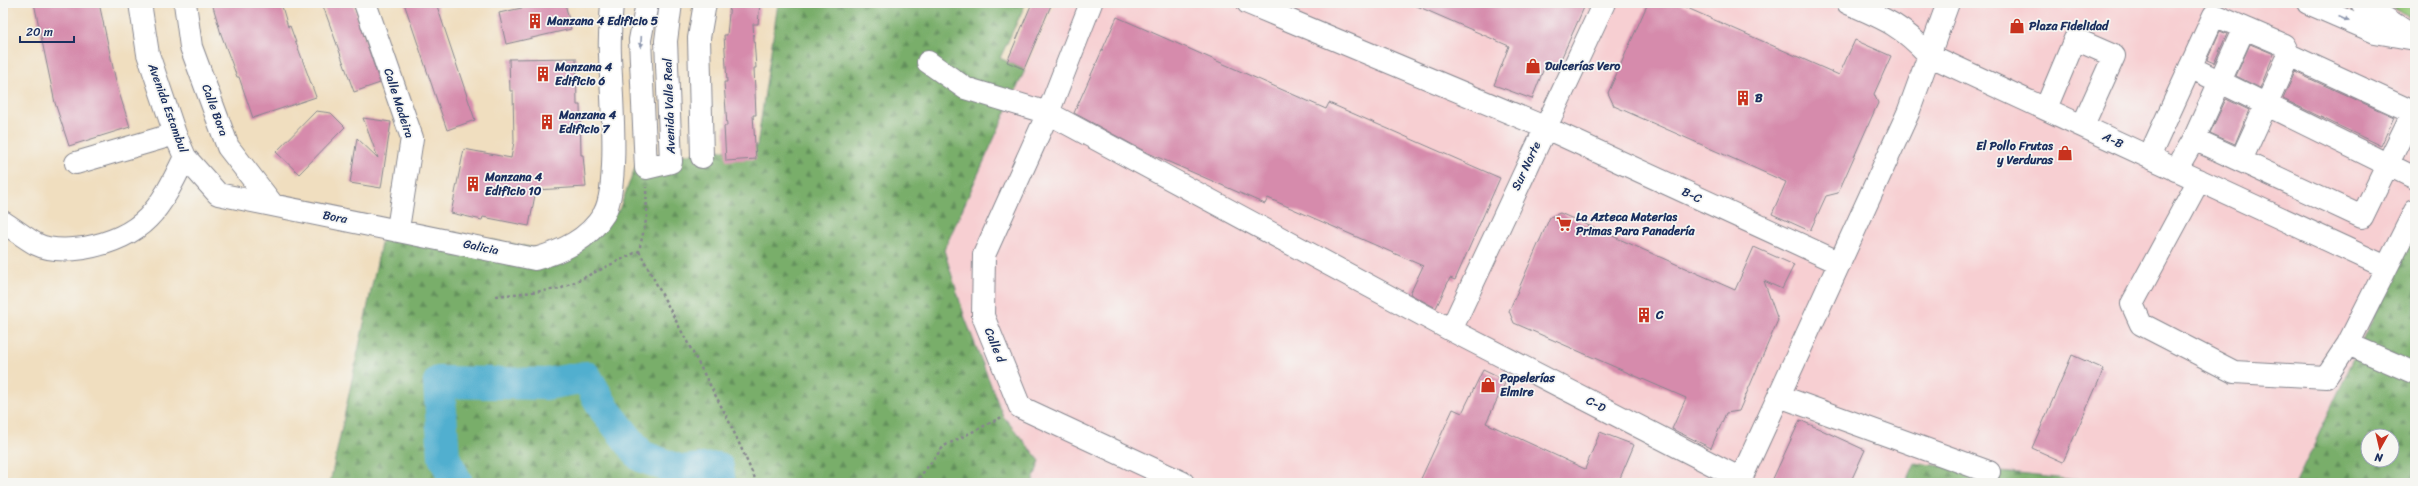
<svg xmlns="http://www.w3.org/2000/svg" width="2418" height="486" viewBox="0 0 2418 486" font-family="Sriracha,sans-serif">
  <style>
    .built { fill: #f7cfd2 }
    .grass { fill: url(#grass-tufts); stroke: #597c6c }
    .forest { fill: url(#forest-firs); stroke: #4a6e64; fill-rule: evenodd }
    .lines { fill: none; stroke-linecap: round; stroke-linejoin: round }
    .river { stroke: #51afcf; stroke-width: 32 }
    .building { fill: #d68bac }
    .minor-casing { stroke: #86868e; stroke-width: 24 }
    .path { stroke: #86868e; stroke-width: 2.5; stroke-dasharray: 3 3; stroke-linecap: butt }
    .minor { stroke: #fff; stroke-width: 22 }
    .oneway { fill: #8d97ae }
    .labels { text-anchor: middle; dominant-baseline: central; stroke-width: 3.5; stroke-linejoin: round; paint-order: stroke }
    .poi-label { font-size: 12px; font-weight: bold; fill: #1b2f5e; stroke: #f6f6f2; text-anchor: start }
    .street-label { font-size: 12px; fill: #1b2f5e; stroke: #f6f6f2 }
  </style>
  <defs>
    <pattern id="grass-tufts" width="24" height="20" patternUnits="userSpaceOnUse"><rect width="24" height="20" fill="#97ca7b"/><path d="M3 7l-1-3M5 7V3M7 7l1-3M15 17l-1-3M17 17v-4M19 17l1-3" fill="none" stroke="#7aa468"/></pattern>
    <pattern id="forest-firs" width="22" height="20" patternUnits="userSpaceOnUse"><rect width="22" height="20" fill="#79ae6b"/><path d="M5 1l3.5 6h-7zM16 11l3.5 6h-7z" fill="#628e5b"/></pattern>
  </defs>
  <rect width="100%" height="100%" fill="#f6f6f2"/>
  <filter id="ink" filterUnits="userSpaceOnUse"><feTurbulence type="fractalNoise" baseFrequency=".025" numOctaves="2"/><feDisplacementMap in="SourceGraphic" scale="8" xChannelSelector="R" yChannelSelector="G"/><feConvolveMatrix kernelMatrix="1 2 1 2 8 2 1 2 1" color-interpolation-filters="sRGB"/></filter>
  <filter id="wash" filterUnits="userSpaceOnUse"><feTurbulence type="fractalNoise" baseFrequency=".012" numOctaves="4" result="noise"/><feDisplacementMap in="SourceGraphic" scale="16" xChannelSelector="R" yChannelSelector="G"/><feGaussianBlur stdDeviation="0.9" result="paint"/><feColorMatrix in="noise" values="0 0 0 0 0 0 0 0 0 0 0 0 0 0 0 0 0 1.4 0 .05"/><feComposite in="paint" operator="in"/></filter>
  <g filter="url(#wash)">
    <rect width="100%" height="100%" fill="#f0debf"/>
    <path class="built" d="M 1055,3 L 2415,3 L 2415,227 L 2296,483 L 2104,483 L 1915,463 L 1906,483 L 1032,483 L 1040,461 L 1003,416 L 965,318 L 944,250 Z"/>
    <path class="grass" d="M 2404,3 L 2411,3 L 2415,9 L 2413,18 L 2391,7 Z"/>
    <path class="forest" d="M 778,3 L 1026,3 L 1000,58 L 1025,70 L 944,250 L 965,318 L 1003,416 L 1040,461 L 1032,483 L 330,483 L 386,220 L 555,252 L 619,210 L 638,160 L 757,146 Z
      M 2415,227 L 2415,483 L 2296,483 ZM 2368,436 L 2392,436 L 2392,460 L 2368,460 Z
      M 1915,463 L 2104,483 L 1906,483 Z"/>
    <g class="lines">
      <path class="river" d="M 457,483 L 444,457 L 439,382 L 546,384 L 586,377 L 605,410 L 641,456 L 681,471 L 718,468 L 720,483"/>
    </g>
    <g id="blocks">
      <path class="building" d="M 34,3 L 99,3 L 117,86 L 130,127 L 69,146 L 55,103 Z
        M 212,3 L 281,3 L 288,27 L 290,26 L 316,97 L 253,118 L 239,77 L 237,77 L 221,34 Z
        M 322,3 L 353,3 L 380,83 L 354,92 Z
        M 404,3 L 436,3 L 475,120 L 447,130 Z
        M 544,3 L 565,3 L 571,29 L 506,44 L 499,13 Z
        M 730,3 L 760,3 L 758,24 L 753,24 L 756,68 L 754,68 L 756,115 L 753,115 L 756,159 L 726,161 L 724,126 L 727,126 L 724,82 L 727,82 L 724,35 L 727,35 Z
        M 1032,3 L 1052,3 L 1024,69 L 1007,62 Z
        M 1410,3 L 1586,3 L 1557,68 L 1546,63 L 1532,99 L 1494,85 L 1509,46 Z
        M 1648,3 L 1676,3 L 1839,75 L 1855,40 L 1891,56 L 1874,94 L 1878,103 L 1838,193 L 1826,196 L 1810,231 L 1772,214 L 1786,182 L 1614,106 L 1608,93 Z
        M 1117,17 L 1326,109 L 1329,103 L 1500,178 L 1455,280 L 1450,278 L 1436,308 L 1410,294 L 1423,266 L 1268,198 L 1265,204 L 1146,152 L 1074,113 Z
        M 2220,31 L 2227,34 L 2214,63 L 2207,60 Z
        M 2250,44 L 2274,54 L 2260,88 L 2236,76 Z
        M 576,58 L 577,105 L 580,105 L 581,155 L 583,155 L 586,187 L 536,190 L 529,226 L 483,217 L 482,220 L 451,213 L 464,149 L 511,158 L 514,142 L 513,91 L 510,91 L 509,59 Z
        M 2295,72 L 2394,117 L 2381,146 L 2283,99 Z
        M 2226,99 L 2249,110 L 2235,144 L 2210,133 Z
        M 316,111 L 331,113 L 345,127 L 299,174 L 276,152 Z
        M 363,118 L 391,122 L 381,188 L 350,183 L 357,138 L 378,158 Z
        M 1560,213 L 1735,290 L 1754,247 L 1794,265 L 1782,289 L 1764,281 L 1778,320 L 1739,411 L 1726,413 L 1711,448 L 1672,429 L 1686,398 L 1514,323 L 1509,311 L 1550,217 Z
        M 2072,355 L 2104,369 L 2063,462 L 2032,448 Z
        M 1483,370 L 1506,381 L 1486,423 L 1585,469 L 1600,432 L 1634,445 L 1618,483 L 1419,483 L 1453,409 L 1462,413 Z
        M 1800,420 L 1865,450 L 1850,483 L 1771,483 Z"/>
    </g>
  </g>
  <g filter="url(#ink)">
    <use href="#blocks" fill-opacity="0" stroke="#86868e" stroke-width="1"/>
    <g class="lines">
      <defs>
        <path id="minor" d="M 140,3 L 148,54 L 175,134 L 185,157 L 218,194 L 535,259 C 563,251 588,240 604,214 C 620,186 611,90 610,55 C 609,37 611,20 612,3
          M 185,3 L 191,47 L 228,147 L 273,205
          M 365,3 L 412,138 L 398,229
          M 647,3 L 640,40 L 646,168 L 671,162 L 666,41 L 671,3
          M 1248,3 L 1544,127 L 1840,263
          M 1848,3 C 1885,19 1901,25 1929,55 L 2386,267
          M 2308,3 L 2375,32 L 2415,39
          M 2362,3 L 2411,35
          M 928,62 L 965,88 L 1048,113 L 1091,3
          M 2190,67 L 2415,178
          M 2046,108 L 2075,39 L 2114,56 L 2083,125
          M 702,157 L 699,38 L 705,3
          M 2149,157 L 2214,15 L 2284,45 L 2289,55 L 2413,112 L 2362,217 L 2194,139
          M 2241,160 L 2289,55
          M 76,163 L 175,134
          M 2176,170 L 2194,139 L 2244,28
          M 2199,180 L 2132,304 L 2141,324 L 2234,372 L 2326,377 L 2348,344 L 2415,211
          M 3,222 C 14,229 25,238 36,244 C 50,251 70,250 84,248 C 145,237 160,209 185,157
          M 1451,330 L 1604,3
          M 2348,344 L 2415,373
          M 1779,396 L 1989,472
          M 1183,483 L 1020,407 L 983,316 L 984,255 L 1048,113 L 1451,330 L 1741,479
          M 1739,483 L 1908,113 L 1948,3"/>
      </defs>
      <use href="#minor" class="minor-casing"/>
      <path class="path" d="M 639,251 L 728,419 L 757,483
        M 496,296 L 560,289 L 639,251 L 647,216 L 646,187
        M 915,483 L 944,446 L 1004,416"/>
      <use href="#minor" class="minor"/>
    </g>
    <defs><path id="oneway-solid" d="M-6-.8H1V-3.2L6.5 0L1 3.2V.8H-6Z"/></defs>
    <g class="oneway">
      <use href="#oneway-solid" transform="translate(2344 19) rotate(24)"/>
      <use href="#oneway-solid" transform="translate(641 42) rotate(93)"/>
    </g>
  </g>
  <defs>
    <symbol id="building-bare" viewBox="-9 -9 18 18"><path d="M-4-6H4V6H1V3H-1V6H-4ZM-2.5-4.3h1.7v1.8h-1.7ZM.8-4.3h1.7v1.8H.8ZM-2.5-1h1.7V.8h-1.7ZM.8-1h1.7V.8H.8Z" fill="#c8321e" stroke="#f6f6f2" stroke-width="2.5" paint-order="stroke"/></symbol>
    <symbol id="shop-bare" viewBox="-9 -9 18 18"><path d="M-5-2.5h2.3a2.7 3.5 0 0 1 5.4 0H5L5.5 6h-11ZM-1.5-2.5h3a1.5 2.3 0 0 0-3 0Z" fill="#c8321e" stroke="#f6f6f2" stroke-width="2.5" paint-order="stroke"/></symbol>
    <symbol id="supermarket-bare" viewBox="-9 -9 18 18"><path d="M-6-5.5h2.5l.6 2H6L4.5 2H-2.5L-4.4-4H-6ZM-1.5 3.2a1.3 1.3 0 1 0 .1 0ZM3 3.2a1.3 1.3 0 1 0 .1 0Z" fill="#c8321e" stroke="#f6f6f2" stroke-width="2.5" paint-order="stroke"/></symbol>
  </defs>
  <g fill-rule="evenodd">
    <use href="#building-bare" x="524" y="10" width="22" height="22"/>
    <use href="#shop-bare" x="2006" y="15" width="22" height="22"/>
    <use href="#shop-bare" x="1522" y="55" width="22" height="22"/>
    <use href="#building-bare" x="532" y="63" width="22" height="22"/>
    <use href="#building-bare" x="1732" y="87" width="22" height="22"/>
    <use href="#building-bare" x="536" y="111" width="22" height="22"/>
    <use href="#shop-bare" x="2054" y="142" width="22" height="22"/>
    <use href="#building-bare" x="462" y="173" width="22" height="22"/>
    <use href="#supermarket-bare" x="1553" y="213" width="22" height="22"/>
    <use href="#building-bare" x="1633" y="304" width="22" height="22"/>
    <use href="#shop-bare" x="1477" y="374" width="22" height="22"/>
  </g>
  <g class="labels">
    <g class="poi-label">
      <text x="547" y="21">Manzana 4 Edificio 5</text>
      <text x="2029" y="26">Plaza Fidelidad</text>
      <text x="1545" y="66">Dulcerías Vero</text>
      <text x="555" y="67">Manzana 4<tspan x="555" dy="14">Edificio 6</tspan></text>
      <text x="1755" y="98">B</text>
      <text x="559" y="115">Manzana 4<tspan x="559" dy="14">Edificio 7</tspan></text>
      <text x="2053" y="146" text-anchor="end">El Pollo Frutas<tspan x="2053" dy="14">y Verduras</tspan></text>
      <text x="485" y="177">Manzana 4<tspan x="485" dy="14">Edificio 10</tspan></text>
      <text x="1576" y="217">La Azteca Materias<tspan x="1576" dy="14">Primas Para Panadería</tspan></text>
      <text x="1656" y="315">C</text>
      <text x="1500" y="378">Papelerías<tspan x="1500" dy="14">Elmire</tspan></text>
    </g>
    <g class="street-label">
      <text transform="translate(399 103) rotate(72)">Calle Madeira</text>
      <text transform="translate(669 106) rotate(-92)">Avenida Valle Real</text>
      <text transform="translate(168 108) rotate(70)">Avenida Estambul</text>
      <text transform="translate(215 110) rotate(70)">Calle Bora</text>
      <text transform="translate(2113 140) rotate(26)">A-B</text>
      <text transform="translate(1526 166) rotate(-65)">Sur Norte</text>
      <text transform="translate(1692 195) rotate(25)">B-C</text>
      <text transform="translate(335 217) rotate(11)">Bora</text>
      <text transform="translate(481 247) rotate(12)">Galicia</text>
      <text transform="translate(995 345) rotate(68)">Calle d</text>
      <text transform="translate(1596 404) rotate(27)">C-D</text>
    </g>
  </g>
  <rect width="2418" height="486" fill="none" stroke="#f6f6f2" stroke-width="16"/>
  <g transform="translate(2380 448) rotate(188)"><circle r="19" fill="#f6f6f2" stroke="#9ea6b7"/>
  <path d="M0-3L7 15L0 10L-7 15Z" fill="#c8321e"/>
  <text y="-6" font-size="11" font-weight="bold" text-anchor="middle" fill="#1b2f5e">N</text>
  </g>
  <path d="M20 36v6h54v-6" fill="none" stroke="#1b2f5e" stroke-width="2"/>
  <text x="26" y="36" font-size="12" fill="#1b2f5e" stroke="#f6f6f2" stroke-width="3" paint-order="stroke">20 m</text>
</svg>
